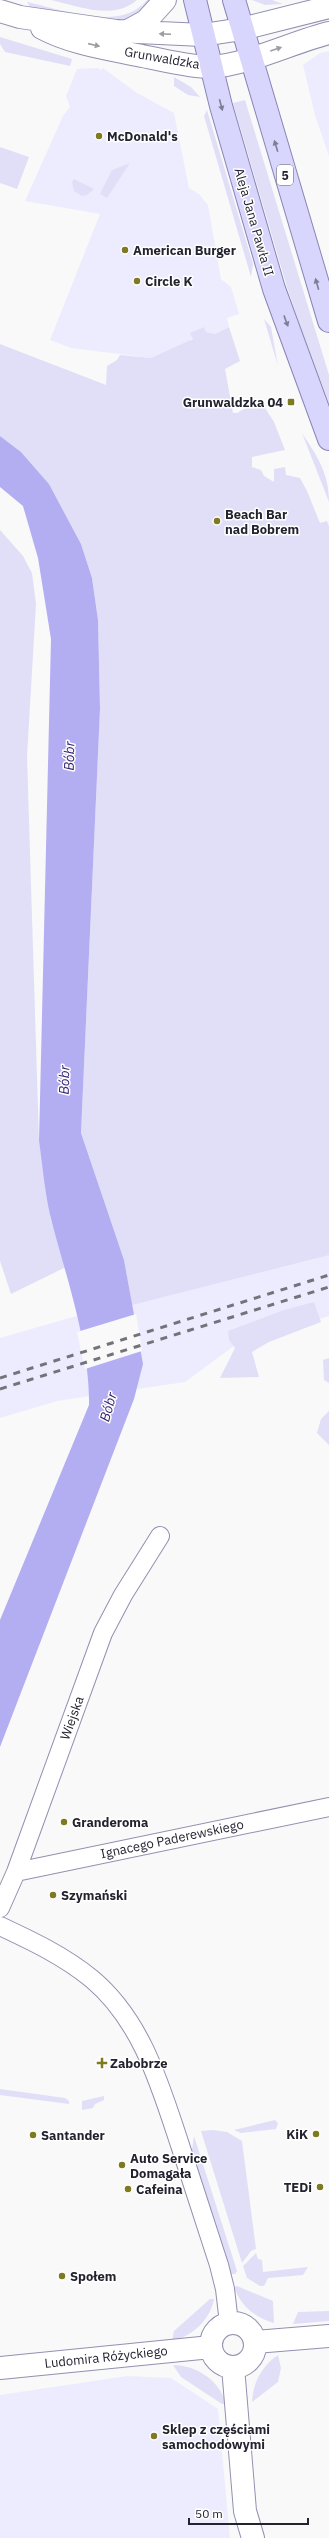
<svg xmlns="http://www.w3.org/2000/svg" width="329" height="2538" viewBox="0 0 329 2538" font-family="'IBM Plex Sans',sans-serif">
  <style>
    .built { fill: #edecfe }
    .green { fill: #e0dff7 }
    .water { fill: #b3adf2 }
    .pier { fill: #f9f9f9 }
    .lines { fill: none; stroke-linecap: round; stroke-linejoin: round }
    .minor-casing { stroke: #9290b0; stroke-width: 20 }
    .tertiary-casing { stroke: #9290b0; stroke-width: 24 }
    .primary-casing { stroke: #8885b4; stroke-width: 24 }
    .minor { stroke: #fff; stroke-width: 18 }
    .tertiary { stroke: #fff; stroke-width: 22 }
    .primary { stroke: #d9d6fd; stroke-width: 22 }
    .rail { stroke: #74737b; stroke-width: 3; stroke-dasharray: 7 7; stroke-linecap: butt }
    .oneway { fill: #9c9ca1 }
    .oneway2 { fill: #7e7c96 }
    .poi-dot { fill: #7d7a21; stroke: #fff; stroke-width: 1.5 }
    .labels { text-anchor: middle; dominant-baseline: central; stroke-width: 3; stroke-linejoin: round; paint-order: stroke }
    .shield { fill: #fff; stroke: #65646d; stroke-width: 1 }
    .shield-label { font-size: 12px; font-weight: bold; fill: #23222f }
    .street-label { font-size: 13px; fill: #23222f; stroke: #fff }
    .poi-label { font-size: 13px; font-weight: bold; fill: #23222f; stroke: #fff; text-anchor: start }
    .water-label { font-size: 14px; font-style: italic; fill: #311e6c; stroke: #fff }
  </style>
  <rect width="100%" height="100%" fill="#f9f9f9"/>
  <path class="built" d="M 329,51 L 329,156 L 315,115 L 303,65 L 320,53 Z
    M 98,68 L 101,70 L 103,68 L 137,93 L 174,113 L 189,188 L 199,194 L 208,205 L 221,279 L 231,287 L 239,314 L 227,318 L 229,327 L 215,334 L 206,332 L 204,327 L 186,344 L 151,358 L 71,348 L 50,340 L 100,214 L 25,201 L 63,116 L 70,107 L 66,96 L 77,69 Z
    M 329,1233 L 329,1316 L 238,1343 L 185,1382 L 57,1401 L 0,1418 L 0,1338 L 205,1279 Z
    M 127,2376 L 171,2378 L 218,2409 L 230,2538 L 0,2538 L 0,2395 Z"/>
  <path class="green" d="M 51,0 L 137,0 C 113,21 78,6 51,0 Z
    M 147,0 L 157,0 L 127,24 L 32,10 L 27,2 C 62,9 120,33 147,0 Z
    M 252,0 L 272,0 L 283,4 L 265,5 Z
    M 0,37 L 72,59 L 70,66 L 5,52 L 0,44 Z
    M 174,77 L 191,87 L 200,97 L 188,95 L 174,86 Z
    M 245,100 L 329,375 L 329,412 L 287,287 L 233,103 Z
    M 207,110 L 253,264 L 251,277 L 204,116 Z
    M 0,147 L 29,157 L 17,189 L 0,183 Z
    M 130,163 L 107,198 L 100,194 L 112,170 Z
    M 74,179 L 94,189 L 87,195 L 82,196 L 74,191 L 72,182 Z
    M 264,319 L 271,327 L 278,366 Z
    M 204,327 L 206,332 L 215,334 L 229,327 L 240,361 L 225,369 L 233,413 L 237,413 L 260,400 L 274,422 L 285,450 L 252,457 L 252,467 L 261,470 L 264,476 L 274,482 L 274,469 L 285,467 L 286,475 L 300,478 L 307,491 L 320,523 L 327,521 L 329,526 L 329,1255 L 132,1305 L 124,1260 L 81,1133 L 100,709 L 98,620 L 92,578 L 81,544 L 49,484 L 21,452 L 0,436 L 0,344 L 106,385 L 107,366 L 117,360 L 120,355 L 151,358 L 193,339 L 190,333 Z
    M 302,433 C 317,456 329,473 329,502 Z
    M 0,530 L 23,556 L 32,573 L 36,604 L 27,756 L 39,1141 L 51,1221 L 66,1267 L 11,1294 L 0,1261 Z
    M 314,1302 L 321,1322 L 269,1342 L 252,1352 L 259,1377 L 220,1378 L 235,1348 L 229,1340 L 228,1331 L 284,1310 Z
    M 329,1358 L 329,1383 L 324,1380 L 323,1360 Z
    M 329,1411 L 329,1445 L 317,1433 L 321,1419 Z
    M 0,2089 L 65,2098 L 69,2101 L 69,2104 L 0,2095 Z
    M 104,2096 L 104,2100 L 95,2104 L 93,2108 L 82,2110 L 82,2101 Z
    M 275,2120 L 278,2123 L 276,2129 L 241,2133 L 234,2130 Z
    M 213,2130 L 227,2132 L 242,2141 L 256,2249 L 251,2251 L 242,2263 L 201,2131 Z
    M 194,2136 L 237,2271 L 235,2274 L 230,2274 L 192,2150 Z
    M 256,2253 L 258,2259 L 262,2260 L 263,2272 L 308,2267 L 303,2275 L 268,2278 L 264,2286 L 260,2286 L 247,2278 L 243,2266 Z
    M 237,2286 L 273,2301 L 274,2323 C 254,2317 241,2306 234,2287 Z
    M 210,2299 L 214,2299 C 210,2320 193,2336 172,2341 L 174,2331 Z
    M 329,2311 L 329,2321 L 293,2324 L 298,2312 Z
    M 278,2355 L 281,2368 L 278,2382 L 252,2402 C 253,2382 262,2366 278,2355 Z
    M 173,2365 C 197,2365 220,2381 226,2404 L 222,2404 L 181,2377 Z"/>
  <path class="water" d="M 0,436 L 21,452 L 49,484 L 81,544 L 92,578 L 98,620 L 100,709 L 81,1133 L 124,1260 L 143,1364 L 134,1399 L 0,1747 L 0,1620 L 89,1405 C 90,1346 67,1279 52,1223 C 45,1196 43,1168 39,1141 L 51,639 L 38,558 L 23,506 L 0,487 Z"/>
  <path class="pier" d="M 136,1314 L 142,1351 L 85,1369 L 77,1332 Z"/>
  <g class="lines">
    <defs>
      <path id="minor" d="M 16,1872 L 329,1807
        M 0,1908 L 16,1872 L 103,1633 L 123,1595 L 160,1536
        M 0,1926 C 32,1941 64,1956 92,1979 C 142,2021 160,2085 180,2145 C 193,2185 206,2225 219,2265 L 225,2289 L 229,2323"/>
      <path id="tertiary" d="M 0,11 L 20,17 L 116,31 L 203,35 L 242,29 L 329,7
        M 42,28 C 72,44 109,49 142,56 C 164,60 189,67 211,67 C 247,65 293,42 329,33
        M 126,32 L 146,21 L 165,0
        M211 2345a22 22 0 1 1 44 0a22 22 0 1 1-44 0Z
        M 255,2342 L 329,2336
        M 233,2367 L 245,2511 L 253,2538
        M 0,2368 L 211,2347"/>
      <path id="primary" d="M 195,0 L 221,106 L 274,289 L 329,439
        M 234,0 L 329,321"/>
    </defs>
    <use href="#minor" class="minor-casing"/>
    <use href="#tertiary" class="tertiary-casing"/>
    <use href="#primary" class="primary-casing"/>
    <use href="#minor" class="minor"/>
    <use href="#tertiary" class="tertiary"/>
    <use href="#primary" class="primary"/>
    <path class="rail" d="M 0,1378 L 329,1275
      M 0,1389 L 329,1287"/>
  </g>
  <defs><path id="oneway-solid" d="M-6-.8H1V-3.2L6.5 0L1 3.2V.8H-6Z"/></defs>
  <g class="oneway">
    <use href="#oneway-solid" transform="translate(165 34) rotate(-177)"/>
    <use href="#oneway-solid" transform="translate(94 45) rotate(13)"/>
    <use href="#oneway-solid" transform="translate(276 49) rotate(-19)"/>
  </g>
  <g class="oneway2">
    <use href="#oneway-solid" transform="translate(221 105) rotate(75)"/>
    <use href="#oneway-solid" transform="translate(276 146) rotate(-107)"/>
    <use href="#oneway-solid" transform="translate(317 284) rotate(-106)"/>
    <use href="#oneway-solid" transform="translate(286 321) rotate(70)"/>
  </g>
  <g class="poi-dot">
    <circle cx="99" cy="136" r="4"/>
    <circle cx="125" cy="250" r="4"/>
    <circle cx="137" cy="281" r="4"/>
    <rect x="287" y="398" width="8" height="8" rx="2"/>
    <circle cx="217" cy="521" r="4"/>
    <circle cx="64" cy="1822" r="4"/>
    <circle cx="53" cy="1895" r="4"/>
    <path d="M100 2057h4v4h4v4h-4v4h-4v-4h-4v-4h4z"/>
    <circle cx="316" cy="2134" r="4"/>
    <circle cx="33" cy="2135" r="4"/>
    <circle cx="122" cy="2165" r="4"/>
    <circle cx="320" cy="2187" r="4"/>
    <circle cx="128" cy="2189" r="4"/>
    <circle cx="62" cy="2276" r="4"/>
    <circle cx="154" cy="2436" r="4"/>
  </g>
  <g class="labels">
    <rect class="shield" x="277" y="165" width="16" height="20" rx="3"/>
    <g class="shield-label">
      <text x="285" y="175">5</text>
    </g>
    <g class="street-label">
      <text transform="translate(162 58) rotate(10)">Grunwaldzka</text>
      <text transform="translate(254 222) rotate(74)">Aleja Jana Pawła II</text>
      <text transform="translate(72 1718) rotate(-70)">Wiejska</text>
      <text transform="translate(172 1839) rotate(-12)">Ignacego Paderewskiego</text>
      <text transform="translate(106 2357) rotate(-6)">Ludomira Różyckiego</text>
    </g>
    <g class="poi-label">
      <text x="107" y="136">McDonald's</text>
      <text x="133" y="250">American Burger</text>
      <text x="145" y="281">Circle K</text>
      <text x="283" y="402" text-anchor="end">Grunwaldzka 04</text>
      <text x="225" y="514">Beach Bar<tspan x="225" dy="15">nad Bobrem</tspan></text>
      <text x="72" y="1822">Granderoma</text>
      <text x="61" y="1895">Szymański</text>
      <text x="110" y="2063">Zabobrze</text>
      <text x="308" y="2134" text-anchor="end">KiK</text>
      <text x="41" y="2135">Santander</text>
      <text x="130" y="2158">Auto Service<tspan x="130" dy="15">Domagała</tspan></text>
      <text x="312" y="2187" text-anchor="end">TEDi</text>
      <text x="136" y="2189">Cafeina</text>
      <text x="70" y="2276">Społem</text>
      <text x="162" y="2429">Sklep z częściami<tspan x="162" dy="15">samochodowymi</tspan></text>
    </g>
    <g class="water-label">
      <text transform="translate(69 756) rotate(-89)">Bóbr</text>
      <text transform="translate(64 1080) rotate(-89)">Bóbr</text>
      <text transform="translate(108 1407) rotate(-74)">Bóbr</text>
    </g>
  </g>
  <path d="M189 2518v6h119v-6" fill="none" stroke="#23222f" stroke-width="2"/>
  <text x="195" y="2518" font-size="12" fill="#23222f" stroke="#ffffff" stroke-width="3" paint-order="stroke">50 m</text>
</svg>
